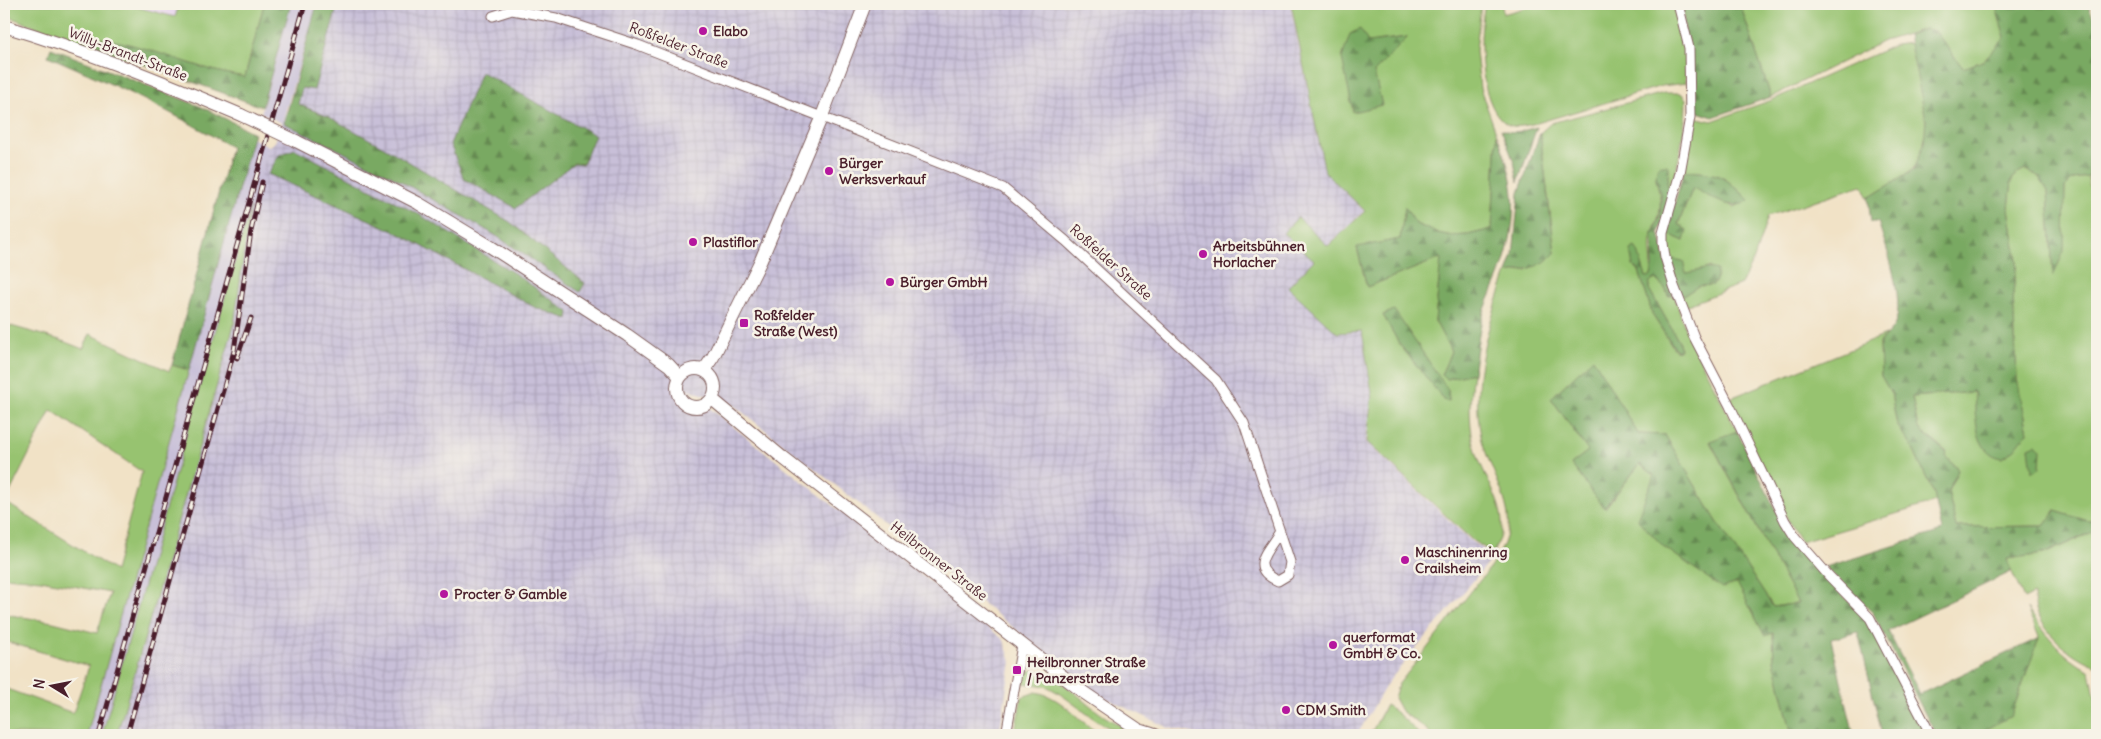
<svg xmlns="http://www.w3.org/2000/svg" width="2101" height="739" viewBox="0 0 2101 739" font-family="Delius,sans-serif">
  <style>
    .built { fill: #e6d2f0 }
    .industrial { fill: url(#industrial-grid) }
    .railway { fill: #c8bfd8 }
    .green { fill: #97c370; stroke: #70714e; fill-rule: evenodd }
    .forest { fill: url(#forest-firs); stroke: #626446 }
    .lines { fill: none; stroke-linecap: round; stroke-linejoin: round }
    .stream { stroke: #71aae0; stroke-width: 3 }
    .street-casing { stroke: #846361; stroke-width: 11 }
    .secondary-casing { stroke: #846361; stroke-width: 14 }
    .street { stroke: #fff; stroke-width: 9 }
    .secondary { stroke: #fff; stroke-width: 12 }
    .rail-casing { stroke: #4a1f2b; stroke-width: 5 }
    .rail { stroke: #f7f3e8; stroke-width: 3; stroke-dasharray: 9; stroke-linecap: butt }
    .secondary-bridge-casing { stroke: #846361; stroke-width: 14; stroke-linecap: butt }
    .secondary-bridge { stroke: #fff; stroke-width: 12 }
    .poi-dot { fill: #b5179e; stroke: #f7f3e8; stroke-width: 2 }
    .labels { text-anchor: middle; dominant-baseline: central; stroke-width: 5; stroke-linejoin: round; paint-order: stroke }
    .poi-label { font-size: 14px; font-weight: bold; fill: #4a1f2b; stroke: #f7f3e8; text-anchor: start }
    .street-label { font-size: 14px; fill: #4a1f2b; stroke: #f7f3e8 }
  </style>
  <defs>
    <pattern id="industrial-grid" width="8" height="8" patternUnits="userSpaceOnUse" patternTransform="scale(1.25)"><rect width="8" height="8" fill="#c8bfd8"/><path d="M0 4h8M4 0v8" fill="none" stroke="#ada4ba"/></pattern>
    <pattern id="forest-firs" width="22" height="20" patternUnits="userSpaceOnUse" patternTransform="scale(1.25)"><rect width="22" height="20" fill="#79a962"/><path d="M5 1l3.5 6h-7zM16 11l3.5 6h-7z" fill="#658951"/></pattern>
  </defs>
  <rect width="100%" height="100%" fill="#f7f3e8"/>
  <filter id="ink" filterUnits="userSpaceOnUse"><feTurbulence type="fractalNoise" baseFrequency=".02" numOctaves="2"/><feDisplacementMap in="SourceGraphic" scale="10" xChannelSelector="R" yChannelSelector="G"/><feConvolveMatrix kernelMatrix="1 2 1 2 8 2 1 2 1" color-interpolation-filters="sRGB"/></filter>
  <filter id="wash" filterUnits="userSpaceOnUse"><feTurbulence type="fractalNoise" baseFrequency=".0096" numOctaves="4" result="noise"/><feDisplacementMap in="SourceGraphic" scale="20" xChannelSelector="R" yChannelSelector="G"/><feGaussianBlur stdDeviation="1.12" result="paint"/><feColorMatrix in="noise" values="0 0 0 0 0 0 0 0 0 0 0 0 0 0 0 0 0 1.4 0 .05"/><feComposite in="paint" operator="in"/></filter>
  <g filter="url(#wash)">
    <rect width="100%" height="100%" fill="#f1e2c6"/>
    <path class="built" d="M 125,4 L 179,4 L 176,17 Z"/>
    <path class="industrial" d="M 338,4 L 1290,4 L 1325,172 L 1364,211 L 1327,246 L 1299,218 L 1314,260 L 1362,331 L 1372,393 L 1366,442 L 1472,542 L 1494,556 L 1388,682 L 1357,735 L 1201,735 L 1169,728 L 1093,692 L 876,517 L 732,404 L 684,388 L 1004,640 L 1011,662 L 999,735 L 117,735 L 234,325 L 250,207 L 269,146 L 275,142 L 287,110 L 298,104 L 302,88 L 314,89 Z"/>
    <path class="railway" d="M 291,4 L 317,4 L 282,123 L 261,113 Z
      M 252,138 L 269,146 L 102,735 L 87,735 Z"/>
    <path class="green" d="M 4,4 L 125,4 L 175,17 L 179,4 L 264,4 L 245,77 L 225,74 L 130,45 L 96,37 L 74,41 L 4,15 Z
      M 1291,4 L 1376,4 L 1378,10 L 1395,7 L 1396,4 L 1481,4 L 1476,51 L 1480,88 L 1497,135 L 1492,229 L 1468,235 L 1452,236 L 1438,233 L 1416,224 L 1405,208 L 1400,239 L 1357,248 L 1367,287 L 1441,258 L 1435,321 L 1451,351 L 1442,374 L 1447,379 L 1473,373 C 1469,400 1468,428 1477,454 C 1485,480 1507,506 1501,535 C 1500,541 1495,547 1493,553 L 1473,541 L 1367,442 L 1372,393 L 1362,331 L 1337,333 L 1288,287 L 1314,260 L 1283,233 L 1298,217 L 1328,246 L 1365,211 L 1325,172 ZM 1407,37 L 1374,72 L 1368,42 ZM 1394,311 L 1448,390 L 1449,401 L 1445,400 L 1400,345 L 1383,315 Z
      M 1485,4 L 1502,4 L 1503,14 L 1538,4 L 1676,4 L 1685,43 L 1686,83 L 1662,86 L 1537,123 C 1527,125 1513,130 1504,122 C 1478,101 1478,34 1485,4 Z
      M 1740,4 L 1995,4 L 2005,37 L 1983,61 L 1963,68 L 1935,31 L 1925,29 L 1884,41 L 1771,97 Z
      M 1910,43 C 1919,80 1938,134 1914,168 C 1909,175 1877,192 1868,198 L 1862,185 L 1768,216 L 1754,259 L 1741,284 L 1683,307 L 1680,298 L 1698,286 L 1711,267 L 1696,272 L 1686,273 L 1668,258 L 1666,233 L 1684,241 L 1678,225 L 1693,188 L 1734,207 L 1749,200 C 1723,175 1721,173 1684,171 L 1694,117 L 1712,121 L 1772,100 L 1895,45 Z
      M 1664,93 L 1681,93 L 1686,99 C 1686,131 1677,165 1671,196 L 1667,182 L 1669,169 L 1656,178 C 1663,206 1661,211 1652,236 C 1648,246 1654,264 1651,276 L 1646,277 L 1643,271 L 1633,266 L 1639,271 L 1653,316 L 1675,350 L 1679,350 L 1679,342 L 1649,289 L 1649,283 L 1655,279 L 1665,288 L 1668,296 L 1674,294 L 1686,332 L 1737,431 L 1710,442 L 1798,603 L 1773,607 L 1716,520 L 1665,435 L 1638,434 L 1593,359 L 1551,398 L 1588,451 L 1571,464 L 1605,508 L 1640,464 L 1654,475 L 1664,547 L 1722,587 L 1737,582 L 1765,636 L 1773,632 L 1774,660 L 1792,735 L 1431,735 L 1427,730 L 1401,711 L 1394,698 L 1398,685 C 1421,656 1444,627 1466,598 C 1481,578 1501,559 1507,534 C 1515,505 1487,466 1481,436 C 1470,381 1488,325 1507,273 L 1527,270 L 1555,253 L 1540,133 L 1551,123 Z
      M 2025,169 L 2039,177 L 2048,191 L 2053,275 L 2064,210 L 2065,187 L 2073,179 L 2089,177 L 2088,186 L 2097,186 L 2097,521 L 2088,521 L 2055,511 L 2044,526 L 1956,527 L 1948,491 L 1958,470 L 1946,456 L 1947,452 L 1918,428 L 1912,397 L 1974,392 L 1978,432 L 2028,432 L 2017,379 L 2013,294 L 2017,261 L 2009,208 L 2012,180 L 2016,174 Z
      M 250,208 L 234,325 L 117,735 L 102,735 Z
      M 4,324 L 60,340 L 83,349 L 90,334 L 169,371 L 172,365 L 189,370 L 87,735 L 4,734 L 4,688 L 73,713 L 89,666 L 4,641 L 4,614 L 53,622 L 97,633 L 110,593 L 41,580 L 4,577 ZM 51,410 L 142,472 L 115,571 L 5,502 Z
      M 1886,335 L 1880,342 L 1881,376 L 1891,393 L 1897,425 L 1911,445 L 1934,494 L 1936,502 L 1801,542 L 1790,524 L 1728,399 Z
      M 2097,530 L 2097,666 C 2073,658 2044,634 2036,609 C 2034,604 2034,598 2034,594 L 2024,599 L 2006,559 L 2044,554 Z
      M 2027,608 C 2045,633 2062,657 2090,671 L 2097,706 L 2097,735 L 1976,735 L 2011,715 L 2039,637 Z
      M 1033,670 C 1061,676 1081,700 1104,716 C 1115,723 1127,729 1138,735 C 1104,735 1079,704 1050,688 C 1042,684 1033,685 1024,683 L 1023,680 L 1025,673 Z
      M 1036,692 C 1064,697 1079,724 1103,735 L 1014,735 L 1022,697 Z
      M 1386,705 C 1391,707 1417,730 1419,735 L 1370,735 Z"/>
    <path class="forest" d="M 264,4 L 291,4 L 262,107 L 78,41 C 84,40 91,37 97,38 C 145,43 195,70 245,77 Z
      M 317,4 L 338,4 L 314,90 L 302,88 L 298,104 L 329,117 L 389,150 L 510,222 L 585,283 L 580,292 L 495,235 L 390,175 L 284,123 Z
      M 1682,4 L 1740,4 L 1771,97 L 1713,117 L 1692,110 Z
      M 1995,4 L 2087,4 L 2097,25 L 2097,136 L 2089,177 L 2073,179 L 2065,187 L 2064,251 L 2053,277 L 2048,191 L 2039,177 L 2025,169 L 2016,174 L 2012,180 L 2009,208 L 2017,261 L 2013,294 L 2017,379 L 2028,432 L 2014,450 L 2002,458 C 1973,453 1976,415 1974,392 L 1912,397 L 1918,428 L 1947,453 L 1946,456 L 1958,470 L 1948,491 L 1956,527 L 2044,526 L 2055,511 L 2088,521 L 2097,521 L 2097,530 L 2043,554 L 2007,559 L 2011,572 L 1888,631 L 1920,694 L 2039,638 L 2011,716 L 1976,735 L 1936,735 L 1873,613 L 1825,567 L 1942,531 L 1934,494 L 1911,445 L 1897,425 L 1891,393 L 1881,376 L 1880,342 C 1885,336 1892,331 1895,324 C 1905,300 1886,246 1878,222 L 1871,222 L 1868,198 L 1914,170 L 1924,144 L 1926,119 L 1908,35 L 1925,29 L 1935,31 L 1963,68 L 1983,61 L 2005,37 Z
      M 1360,29 L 1368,42 L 1408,37 L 1374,72 L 1382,105 L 1353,112 L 1342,58 L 1350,34 Z
      M 51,48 L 202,107 L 254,133 L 189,370 L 172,365 L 231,147 C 172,111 110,83 48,56 Z
      M 481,72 L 595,135 L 583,164 L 574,163 L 516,208 L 464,179 L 450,144 Z
      M 1537,127 L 1518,182 L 1514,162 L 1501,129 C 1512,135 1525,130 1537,127 Z
      M 1540,133 L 1555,253 C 1543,267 1525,270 1507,273 L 1513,255 L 1519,193 Z
      M 1497,135 C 1516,182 1519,213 1504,262 C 1499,280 1490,295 1484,312 C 1478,331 1477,353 1473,373 L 1447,379 L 1442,374 L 1451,351 L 1435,321 L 1441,258 L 1367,287 L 1357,247 L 1400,239 L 1405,207 L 1416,224 L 1438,233 L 1452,236 L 1468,235 L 1492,229 Z
      M 295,149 L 420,215 L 517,275 L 569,312 L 568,319 L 534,307 L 396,232 L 268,174 L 279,155 Z
      M 1661,165 L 1667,165 L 1669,169 L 1667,182 L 1671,196 L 1659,232 L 1674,294 L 1668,296 L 1665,288 L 1655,279 L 1649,283 L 1649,289 L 1679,342 L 1680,350 L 1676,350 L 1653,316 L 1639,271 L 1633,266 L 1630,250 L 1635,247 L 1638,251 L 1646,277 L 1651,276 L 1653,267 L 1652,237 L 1660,215 L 1661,198 L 1656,178 L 1657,168 Z
      M 1684,171 C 1721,173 1723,175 1749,200 C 1732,214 1710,196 1693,188 L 1678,224 L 1687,230 L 1684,241 L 1666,233 Z
      M 1668,258 L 1683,261 L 1686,273 C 1697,272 1707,266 1717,270 L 1716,281 L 1713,285 L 1698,286 L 1680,298 Z
      M 1394,310 L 1448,390 L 1449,401 L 1445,401 L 1400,345 L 1383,315 Z
      M 1593,358 L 1638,434 L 1665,435 L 1716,520 L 1773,607 L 1798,603 L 1710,441 L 1737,431 L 1787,533 L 1825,577 L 1870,622 L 1930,735 L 1882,735 L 1858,632 L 1831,639 L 1854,735 L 1792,735 L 1774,660 L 1773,633 L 1765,636 L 1737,583 L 1722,588 L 1664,547 L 1637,519 L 1654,475 L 1640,464 L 1604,508 L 1571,464 L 1588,451 L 1551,398 Z
      M 2036,444 L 2041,450 L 2040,468 L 2032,472 L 2029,447 Z"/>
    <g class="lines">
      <path class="stream" d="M 2092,187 L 2097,187"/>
    </g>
  </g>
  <g filter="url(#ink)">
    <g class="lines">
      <defs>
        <path id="street" d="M 1678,4 L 1689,48 L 1690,117 L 1680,173 L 1663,233 L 1663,243 L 1665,257 L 1674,286 L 1694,337 L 1730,406 L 1785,521 L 1795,537 L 1829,576 L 1870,618 L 1931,735
          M 493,16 L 512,10 L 556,18 L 638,45 L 1003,188 L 1066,241 L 1216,380 L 1244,423 L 1290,562 L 1288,575 L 1278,581 C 1248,568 1267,552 1279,533
          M 1006,735 L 1022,645"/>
        <path id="secondary" d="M 4,26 C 85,50 163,82 241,115
          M 296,141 L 418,203 L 491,247 L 627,335 L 669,365 L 680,377
          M677 388a19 19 0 1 1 38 0a19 19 0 1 1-38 0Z
          M 704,370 L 713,357 L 761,260 L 822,116 L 865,4
          M 712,399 L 783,458 L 1083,692 L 1139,730 L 1155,735"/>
      </defs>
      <use href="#street" class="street-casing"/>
      <use href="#secondary" class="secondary-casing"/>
      <use href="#street" class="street"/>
      <use href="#secondary" class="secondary"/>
      <defs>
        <path id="rail" d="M 237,358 L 251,318
          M 99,735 L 305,4
          M 127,735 L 234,351 L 251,231 L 262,182"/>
      </defs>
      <use href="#rail" class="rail-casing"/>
      <use href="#rail" class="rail"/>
      <defs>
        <path id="secondary-bridge" d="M 241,115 L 296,141"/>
      </defs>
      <use href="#secondary-bridge" class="secondary-bridge-casing"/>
      <use href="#secondary-bridge" class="secondary-bridge"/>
    </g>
  </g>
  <g class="poi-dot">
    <circle cx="703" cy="31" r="5"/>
    <circle cx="829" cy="171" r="5"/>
    <circle cx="693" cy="242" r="5"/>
    <circle cx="1203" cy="254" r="5"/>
    <circle cx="890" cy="282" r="5"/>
    <rect x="739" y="318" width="10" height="10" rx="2.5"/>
    <circle cx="1405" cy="560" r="5"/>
    <circle cx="444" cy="594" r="5"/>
    <circle cx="1333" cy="645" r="5"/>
    <rect x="1012" y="665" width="10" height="10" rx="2.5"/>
    <circle cx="1286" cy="710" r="5"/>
  </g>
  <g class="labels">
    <g class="poi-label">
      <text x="713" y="31">Elabo</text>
      <text x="839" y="163">Bürger<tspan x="839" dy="16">Werksverkauf</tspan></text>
      <text x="703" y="242">Plastiflor</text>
      <text x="1213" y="246">Arbeitsbühnen<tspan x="1213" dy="16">Horlacher</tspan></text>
      <text x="900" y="282">Bürger GmbH</text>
      <text x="754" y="315">Roßfelder<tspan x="754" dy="16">Straße (West)</tspan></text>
      <text x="1415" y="552">Maschinenring<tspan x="1415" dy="16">Crailsheim</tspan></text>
      <text x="454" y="594">Procter &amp; Gamble</text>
      <text x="1343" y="637">querformat<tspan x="1343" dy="16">GmbH &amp; Co.</tspan></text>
      <text x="1027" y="662">Heilbronner Straße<tspan x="1027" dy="16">/ Panzerstraße</tspan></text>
      <text x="1296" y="710">CDM Smith</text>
    </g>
    <g class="street-label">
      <text transform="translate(679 45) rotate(21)">Roßfelder Straße</text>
      <text transform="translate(128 54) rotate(21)">Willy-Brandt-Straße</text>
      <text transform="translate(1111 262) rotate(42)">Roßfelder Straße</text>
      <text transform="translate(939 561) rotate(38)">Heilbronner Straße</text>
    </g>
  </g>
  <rect width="2101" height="739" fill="none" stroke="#f7f3e8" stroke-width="20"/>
  <g transform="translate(52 686) rotate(280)" stroke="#f7f3e8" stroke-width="4" paint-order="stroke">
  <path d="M0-4L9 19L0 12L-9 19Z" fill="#4a1f2b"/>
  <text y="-8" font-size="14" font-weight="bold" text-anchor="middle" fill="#4a1f2b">N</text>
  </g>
</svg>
